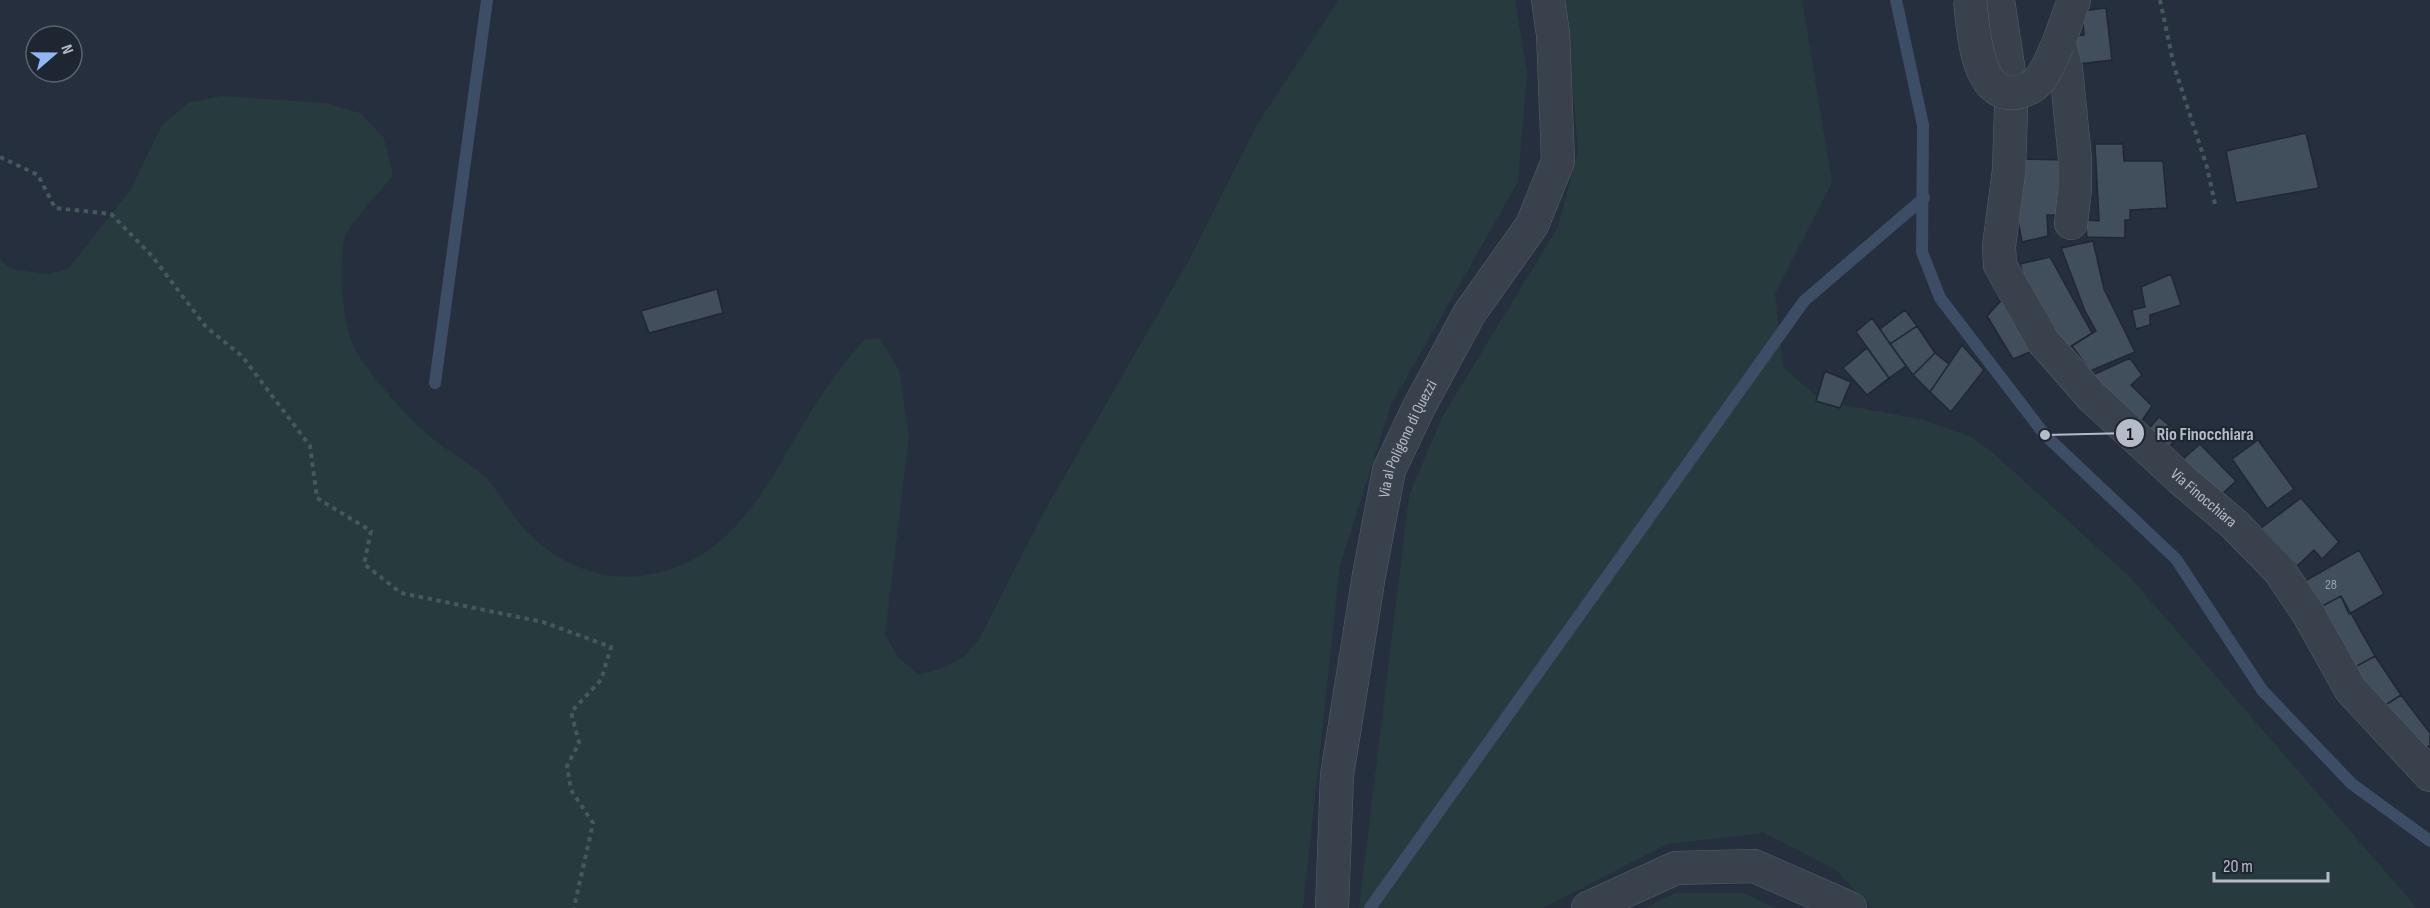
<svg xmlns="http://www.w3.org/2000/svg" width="2430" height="908" viewBox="0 0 2430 908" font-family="'Sofia Sans Condensed',sans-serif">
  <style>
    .green { fill: #273b3e }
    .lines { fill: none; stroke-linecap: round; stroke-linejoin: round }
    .stream { stroke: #3c4d65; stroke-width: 12 }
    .building { fill: #414e5b; stroke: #202834; stroke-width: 1.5 }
    .minor-casing { stroke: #575f6b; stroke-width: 34 }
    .path { stroke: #45585b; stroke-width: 4; stroke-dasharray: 4.5 4.5; stroke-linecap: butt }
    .minor { stroke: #39414d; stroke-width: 33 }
    .minor-bridge-casing { stroke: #575f6b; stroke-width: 34; stroke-linecap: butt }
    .minor-bridge { stroke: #39414d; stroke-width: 33 }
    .labels { text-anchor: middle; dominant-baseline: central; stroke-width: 4.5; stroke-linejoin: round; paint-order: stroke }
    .number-label { font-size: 14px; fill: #98a0ad }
    .street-label { font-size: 16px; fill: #b5bcc8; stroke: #1e2632 }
    .leader { fill: none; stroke: #b5bcc8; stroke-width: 2 }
    .callout-dot { fill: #b5bcc8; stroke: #1e2632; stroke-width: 2 }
    .mark-label { font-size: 18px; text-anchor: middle; font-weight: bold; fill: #111 }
    .callout-label { font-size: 18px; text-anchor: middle; font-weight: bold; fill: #b5bcc8; stroke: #1e2632; stroke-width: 4.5; stroke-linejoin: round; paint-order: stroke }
  </style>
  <rect width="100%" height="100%" fill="#252f3d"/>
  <path class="green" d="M 1339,0 L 1515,0 L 1527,72 L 1518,182 L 1391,405 L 1340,565 L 1303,908 L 0,908 L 0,259 L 11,269 L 47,274 L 68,269 L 131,189 L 162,125 L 188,103 L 221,96 L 325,103 L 360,113 L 384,138 L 393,176 C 383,188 349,224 345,237 C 338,263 342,320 353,345 C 364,369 405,415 426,433 C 444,449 466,460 484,476 C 500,491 513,520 532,537 C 580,581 639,589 696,558 C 747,529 774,473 803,425 C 821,394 841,366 864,340 L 879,338 L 899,370 L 909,436 L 885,635 L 899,658 L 919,675 L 943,668 L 964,657 L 979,639 L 1044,512 L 1190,258 L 1258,123 Z
    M 1565,0 L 1802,0 L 1832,182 L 1775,294 L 1783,367 L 1822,401 L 1924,420 L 1971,437 L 1991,451 L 2130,577 L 2417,908 L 1872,908 L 1836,870 L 1764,833 L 1668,844 L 1543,908 L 1359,908 L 1409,496 L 1442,417 L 1558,227 L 1578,151 Z
    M 1675,893 L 1744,893 L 1775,908 L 1645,908 Z"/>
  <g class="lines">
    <path class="stream" d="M 1896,0 L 1923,125 L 1922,252 L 1940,298 L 2045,435 L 2176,559 L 2262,690 L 2352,784 L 2430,841
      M 435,383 L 487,0
      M 1370,908 L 1804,301 L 1924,198"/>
  </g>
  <path class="building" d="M 2106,8 L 2112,60 L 2078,64 L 2075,36 L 2084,35 L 2082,11 Z
    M 2306,133 L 2319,188 L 2236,203 L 2226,151 Z
    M 2095,144 L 2123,144 L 2124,161 L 2163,161 L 2167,208 L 2130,210 L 2130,220 L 2125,220 L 2125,238 L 2087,237 L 2085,220 L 2099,221 Z
    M 2024,159 L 2069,160 L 2065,215 L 2047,215 L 2048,236 L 2022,242 L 2017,215 Z
    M 2093,241 L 2104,289 L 2135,352 L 2090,371 L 2072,346 L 2096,331 L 2085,311 L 2061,248 Z
    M 2050,257 L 2092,333 L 2065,350 L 2037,317 L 2020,264 Z
    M 2171,274 L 2181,305 L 2150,315 L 2150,325 L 2136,329 L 2132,310 L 2145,307 L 2141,287 Z
    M 717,289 L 723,313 L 649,333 L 641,311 Z
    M 2007,294 L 2037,349 L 2013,359 L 1987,316 Z
    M 1905,310 L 1917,326 L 1890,344 L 1880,329 Z
    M 1872,318 L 1906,366 L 1889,378 L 1856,332 Z
    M 1917,326 L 1935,353 L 1913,375 L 1890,344 Z
    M 1962,345 L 1984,370 L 1951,412 L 1930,392 Z
    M 1867,348 L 1889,378 L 1867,395 L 1843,368 Z
    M 1935,353 L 1949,364 L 1930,392 L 1913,375 Z
    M 2130,358 L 2142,375 L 2131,385 L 2152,406 L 2135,431 L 2084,379 Z
    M 1825,371 L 1851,382 L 1840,408 L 1816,401 Z
    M 2159,417 L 2180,434 L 2165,451 L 2145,433 Z
    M 2258,440 L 2294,489 L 2267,509 L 2232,459 Z
    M 2200,444 L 2236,481 L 2220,496 L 2182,460 Z
    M 2301,498 L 2339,542 L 2322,559 L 2314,550 L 2297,566 L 2261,528 Z
    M 2359,550 L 2384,594 L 2349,614 L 2341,596 L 2315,610 L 2305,581 Z
    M 2341,596 L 2375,656 L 2346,672 L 2315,610 Z
    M 2375,656 L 2401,695 L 2376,711 L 2346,672 Z
    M 2401,695 L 2430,733 L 2430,745 L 2416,756 L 2376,711 Z"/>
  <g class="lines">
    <defs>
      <g id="minor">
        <path d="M 1998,0 L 2009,73"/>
        <path id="s1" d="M 2011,110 L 2009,170 L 1999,246 L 2000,265 L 2043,341 L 2092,397 L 2181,479 L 2234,524 L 2279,570 L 2308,613 L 2351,690 L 2430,775"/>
        <path d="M 2071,223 L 2075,189 L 2075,159 L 2066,69 L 2059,42 L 2074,0"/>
        <path id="s2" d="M 1332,908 L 1337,775 L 1369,575 L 1389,470 L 1419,407 L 1469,314 L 1532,225 L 1558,161 L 1553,34 L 1548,0"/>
        <path d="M 1588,908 L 1676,868 L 1754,866 L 1850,908"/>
      </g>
    </defs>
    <use href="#minor" class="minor-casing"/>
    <path class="path" d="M 2160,0 L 2174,66 L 2207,167 L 2215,204
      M 0,157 L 38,175 L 55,208 L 111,214 L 152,256 L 206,327 L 242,356 L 310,446 L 317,498 L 371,531 L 364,564 L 401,593 L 543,622 L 611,647 L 601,680 L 571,712 L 579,743 L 567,766 L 571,790 L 593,823 L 574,908"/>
    <use href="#minor" class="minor"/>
    <defs>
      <path id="minor-bridge" d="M 1970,0 C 1973,26 1975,94 2012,93 C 2022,92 2033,88 2040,79 C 2048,69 2053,54 2059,42"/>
    </defs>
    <use href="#minor-bridge" class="minor-bridge-casing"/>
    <use href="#minor-bridge" class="minor-bridge"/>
  </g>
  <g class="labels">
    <g class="number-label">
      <text x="2331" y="584">28</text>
    </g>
    <g class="street-label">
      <text stroke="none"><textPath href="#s2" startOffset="478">Via al Poligono di Quezzi</textPath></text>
      <text stroke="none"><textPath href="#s1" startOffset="468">Via Finocchiara</textPath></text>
    </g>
  </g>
  <path class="leader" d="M2045 435L2130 433"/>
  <g class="callout-dot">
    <circle cx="2045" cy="435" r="6"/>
    <circle cx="2130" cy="433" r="15"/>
  </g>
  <g class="mark-label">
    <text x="2130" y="440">1</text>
  </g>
  <g class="callout-label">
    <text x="2205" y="440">Rio Finocchiara</text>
  </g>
  <g transform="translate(54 54) rotate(70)"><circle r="28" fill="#1e2632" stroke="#5a626e" stroke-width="1.5"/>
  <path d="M0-4.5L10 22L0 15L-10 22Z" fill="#8fb7f2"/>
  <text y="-9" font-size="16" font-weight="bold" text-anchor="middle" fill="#b5bcc8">N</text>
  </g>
  <path d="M2214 872v9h114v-9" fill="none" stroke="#b5bcc8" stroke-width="3"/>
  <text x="2223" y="872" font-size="18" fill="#b5bcc8" stroke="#1e2632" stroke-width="4.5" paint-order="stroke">20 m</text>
</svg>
